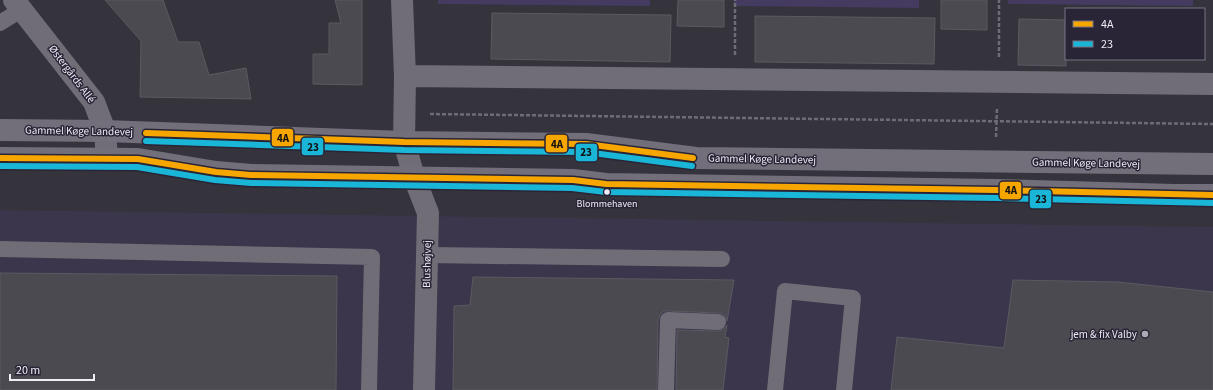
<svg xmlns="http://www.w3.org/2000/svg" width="1213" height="390" viewBox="0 0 1213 390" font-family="'Source Sans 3',sans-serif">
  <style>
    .built { fill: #3b364b }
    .green { fill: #453a60 }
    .building { fill: #4b4a51; stroke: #5b5961 }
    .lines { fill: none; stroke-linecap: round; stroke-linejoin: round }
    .path { stroke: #6e6c74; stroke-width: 2.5; stroke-dasharray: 4 2; stroke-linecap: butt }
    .lane { stroke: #706d77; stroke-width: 16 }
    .street { stroke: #706d77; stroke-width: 22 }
    .secondary { stroke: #726f7b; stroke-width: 22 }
    .bus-1-casing { stroke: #2a2536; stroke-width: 9 }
    .bus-2-casing { stroke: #2a2536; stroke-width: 9 }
    .bus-1 { stroke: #f7a600; stroke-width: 6 }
    .bus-2 { stroke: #1ab6d8; stroke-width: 6 }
    .bus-dot { fill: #eeecf7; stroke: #2a2536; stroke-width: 1.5 }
    .poi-dot { fill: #adabb6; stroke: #2a2536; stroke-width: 1.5 }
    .labels { text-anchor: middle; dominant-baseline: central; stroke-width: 3; stroke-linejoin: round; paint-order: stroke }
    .bus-label { font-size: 10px; fill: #eeecf7; stroke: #2a2536 }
    .street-label { font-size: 11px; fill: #eeecf7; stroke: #2a2536 }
    .poi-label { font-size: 11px; fill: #eeecf7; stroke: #2a2536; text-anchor: end }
    .line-badge { stroke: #2a2536; stroke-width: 1.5 }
    .pale-badge-label { font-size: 11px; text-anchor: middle; font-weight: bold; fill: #111 }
  </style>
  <rect width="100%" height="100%" fill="#35333c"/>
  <path class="built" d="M 0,210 L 1213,227 L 1213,390 L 0,390 Z"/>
  <path class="green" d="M 438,0 L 650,0 L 650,6 L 438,4 Z
    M 734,0 L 919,0 L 919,8 L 734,6 Z
    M 1008,0 L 1193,0 L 1193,6 L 1008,4 Z"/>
  <path class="building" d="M 105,0 L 163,0 L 178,42 L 199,42 L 209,75 L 246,68 L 251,99 L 140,97 L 141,41 Z
    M 335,0 L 362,0 L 362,85 L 313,84 L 313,54 L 329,54 L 329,23 L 341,23 Z
    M 678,0 L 724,0 L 724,27 L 677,26 Z
    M 941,0 L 987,0 L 987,30 L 941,29 Z
    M 492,13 L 671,15 L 670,62 L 491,59 Z
    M 755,16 L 935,18 L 934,64 L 755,62 Z
    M 1019,19 L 1066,20 L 1066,66 L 1018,65 Z
    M 0,273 L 337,276 L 336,390 L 0,390 Z
    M 473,277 L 734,280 L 727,321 L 723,314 L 718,313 L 668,311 L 664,311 L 660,315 L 658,320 L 657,390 L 453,390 L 454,306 L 470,305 Z
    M 1013,280 L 1118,282 L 1213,292 L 1213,390 L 891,390 L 897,337 L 1004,348 Z
    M 727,325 L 725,337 L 729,338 L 723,390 L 676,390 L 677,330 L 718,331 L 723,330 Z"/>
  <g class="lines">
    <path class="path" d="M 735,55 L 735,0
      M 999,57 L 999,0
      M 430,114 L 1213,124
      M 996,137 L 997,108"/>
    <path class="lane" d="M 0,23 L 21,10
      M 0,249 L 372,257 L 369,390
      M 427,255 L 722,259
      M 666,390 L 668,320 L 718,322
      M 775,390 L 785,291 L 853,298 L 844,390"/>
    <path class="street" d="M 14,0 L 94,102 L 105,131 L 107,159
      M 402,0 L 405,76 L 404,142 L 414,177 L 428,213 L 424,390
      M 405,76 L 1213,84"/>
    <path class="secondary" d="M 0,130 L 105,131 L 404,142 L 586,144 L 696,158 L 1213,164
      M 0,158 L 138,159 L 216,172 L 251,175 L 573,180 L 606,184 L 996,190 L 1174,195 L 1213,195"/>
    <defs>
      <path id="bus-1" d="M 146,133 L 404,142 L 586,144 L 693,158
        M 0,158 L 138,159 L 216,172 L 251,175 L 573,180 L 606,184 L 996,190 L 1213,195"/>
      <path id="bus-2" d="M 146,141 L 404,150 L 585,152 L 692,166
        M 0,166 L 137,167 L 215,180 L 251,183 L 572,188 L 606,192 L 996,198 L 1213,203"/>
    </defs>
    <use href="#bus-1" class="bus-1-casing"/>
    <use href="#bus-2" class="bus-2-casing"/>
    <use href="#bus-1" class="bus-1"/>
    <use href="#bus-2" class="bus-2"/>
  </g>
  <circle class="bus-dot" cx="607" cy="192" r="3.5"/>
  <circle class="poi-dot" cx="1145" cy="334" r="4"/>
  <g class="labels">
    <g class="bus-label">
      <text x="607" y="204">Blommehaven</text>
    </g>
    <g class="street-label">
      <text transform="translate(72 74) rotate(53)">Østergårds Allé</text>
      <text transform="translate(79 131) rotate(1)">Gammel Køge Landevej</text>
      <text transform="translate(762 159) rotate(1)">Gammel Køge Landevej</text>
      <text transform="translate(1086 163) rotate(1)">Gammel Køge Landevej</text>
      <text transform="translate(427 264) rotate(-89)">Blushøjvej</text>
    </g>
    <g class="poi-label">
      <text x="1137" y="334">jem &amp; fix Valby</text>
    </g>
  </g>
  <g class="line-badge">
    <rect x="271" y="128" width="23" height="19" rx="4" fill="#f7a600"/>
    <rect x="545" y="134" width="23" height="19" rx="4" fill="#f7a600"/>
    <rect x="301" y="137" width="23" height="19" rx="4" fill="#1ab6d8"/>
    <rect x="575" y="143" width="23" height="19" rx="4" fill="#1ab6d8"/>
    <rect x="999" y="181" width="23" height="19" rx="4" fill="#f7a600"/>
    <rect x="1029" y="189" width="23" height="20" rx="4" fill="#1ab6d8"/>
  </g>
  <g class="pale-badge-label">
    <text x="283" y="142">4A</text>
    <text x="557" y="148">4A</text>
    <text x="313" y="151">23</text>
    <text x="586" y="156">23</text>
    <text x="1011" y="194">4A</text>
    <text x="1041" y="203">23</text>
  </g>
  <rect x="1065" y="8" width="140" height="52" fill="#2a2536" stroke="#787583"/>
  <rect x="1073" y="21" width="20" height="6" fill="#f7a600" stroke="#787583"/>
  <text x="1101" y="28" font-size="12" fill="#eeecf7">4A</text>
  <rect x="1073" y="41" width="20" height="6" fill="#1ab6d8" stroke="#787583"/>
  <text x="1101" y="48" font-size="12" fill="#eeecf7">23</text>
  <path d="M10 374v6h84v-6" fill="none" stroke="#eeecf7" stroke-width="2"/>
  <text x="16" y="374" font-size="12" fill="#eeecf7" stroke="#2a2536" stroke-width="3" paint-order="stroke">20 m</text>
</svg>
